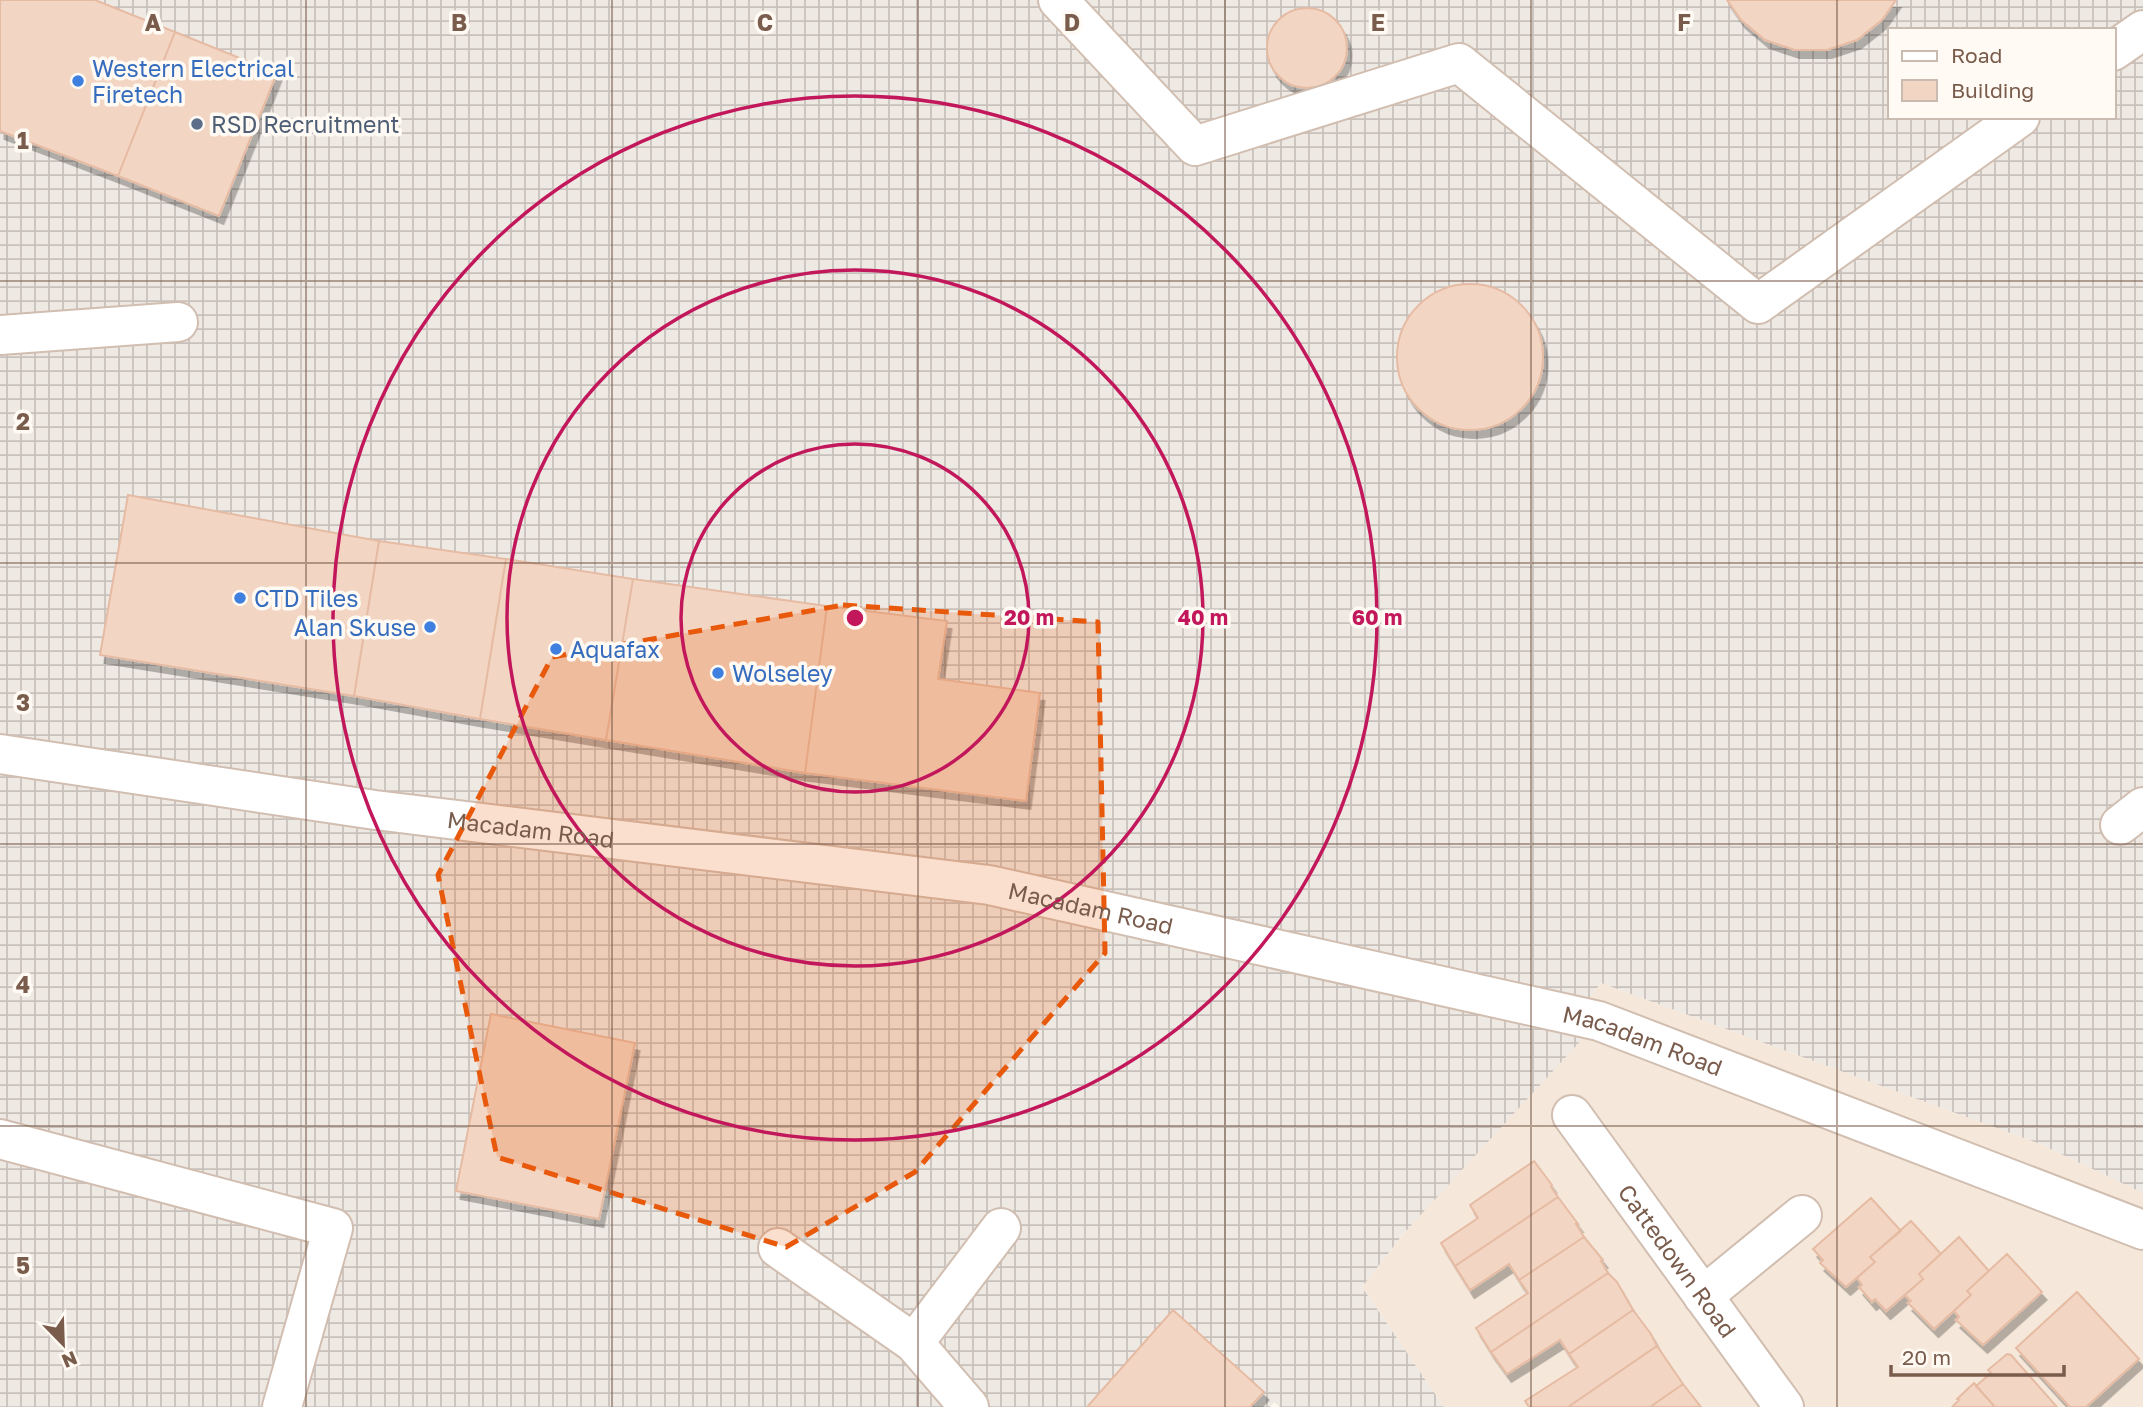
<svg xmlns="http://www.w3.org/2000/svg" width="2143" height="1407" viewBox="0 0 2143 1407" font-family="'Golos Text',sans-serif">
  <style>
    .residential { fill: #f5e8da }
    .industrial { fill: url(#industrial-grid); fill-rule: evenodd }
    .building { fill: #f3d5c3; stroke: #e6bba3; stroke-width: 2; filter: url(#shadow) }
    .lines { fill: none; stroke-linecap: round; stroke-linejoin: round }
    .minor-casing { stroke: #d1beb0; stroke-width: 42 }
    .minor { stroke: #fff; stroke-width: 38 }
    .marked { fill: #e8590c; fill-opacity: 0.2; stroke: #e8590c; stroke-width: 5; stroke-dasharray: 14 9; stroke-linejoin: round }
    .grid { fill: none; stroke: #7a5c4d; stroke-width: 2; stroke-opacity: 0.55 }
    .ring { fill: none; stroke: #c2185b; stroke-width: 3.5 }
    .shop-dot { fill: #3f7fe0; stroke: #fffaf3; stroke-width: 2.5 }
    .service-dot { fill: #5c6f8a; stroke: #fffaf3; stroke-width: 2.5 }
    .labels { text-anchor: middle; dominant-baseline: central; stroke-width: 7; stroke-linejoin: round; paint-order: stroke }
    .shop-label { font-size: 23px; fill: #366cbe; stroke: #fffaf3; text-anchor: start }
    .service-label { font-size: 23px; fill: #4e5e75; stroke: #fffaf3; text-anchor: start }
    .street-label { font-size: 23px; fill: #7a5c4d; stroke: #fffaf3 }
    .grid-label { font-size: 23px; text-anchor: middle; font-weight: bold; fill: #7a5c4d; stroke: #fffaf3; stroke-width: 7; stroke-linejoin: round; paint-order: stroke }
    .centre { fill: #c2185b; stroke: #fffaf3; stroke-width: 3.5 }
    .ring-label { font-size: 21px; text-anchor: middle; font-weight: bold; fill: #c2185b; stroke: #fffaf3; stroke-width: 7; stroke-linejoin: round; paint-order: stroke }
  </style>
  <defs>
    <pattern id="industrial-grid" width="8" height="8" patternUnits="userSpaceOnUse" patternTransform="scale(1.75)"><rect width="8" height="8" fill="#efe9e4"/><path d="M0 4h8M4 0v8" fill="none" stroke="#c7c0bb"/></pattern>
    <filter id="shadow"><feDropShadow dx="4.5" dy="8" stdDeviation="0" flood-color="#0004"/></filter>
  </defs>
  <rect width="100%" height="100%" fill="#fdf6ec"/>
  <path class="residential" d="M 1601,983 L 2040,1144 L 2143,1193 L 2143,1407 L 1444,1407 L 1362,1287 Z"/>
  <path class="industrial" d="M 0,0 L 2143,0 L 2143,1193 L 2040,1144 L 1601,983 L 1576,1015 L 1599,1021 L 1404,1233 L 1362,1287 L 1444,1407 L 1280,1407 L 1274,1402 L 1270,1407 L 0,1407 ZM 1889,30 L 2113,30 L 2113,117 L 1889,117 Z"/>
  <path class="building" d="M 0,0 L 95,0 L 175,32 L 118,176 L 0,131 Z
    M 1727,0 L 1896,0 L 1882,20 L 1857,40 L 1827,50 L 1795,50 L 1765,40 L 1741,20 Z
    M1267 48a40 40 0 1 1 80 0a40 40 0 1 1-80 0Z
    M 175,32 L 277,73 L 219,216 L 118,176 Z
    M1397 357a73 73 0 1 1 146 0a73 73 0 1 1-146 0Z
    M 128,495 L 379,541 L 354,696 L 100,655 Z
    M 379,541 L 506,559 L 480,719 L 354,696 Z
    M 506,559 L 633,579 L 606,740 L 480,719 Z
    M 633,579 L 827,606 L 805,773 L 606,740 Z
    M 827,606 L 947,621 L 938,679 L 1040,693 L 1026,801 L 805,773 Z
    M 491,1014 L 635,1043 L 599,1219 L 456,1191 Z
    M 1534,1161 L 1552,1185 L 1551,1187 L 1558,1197 L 1455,1266 L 1441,1243 L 1478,1218 L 1470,1205 Z
    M 1558,1197 L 1578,1224 L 1576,1224 L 1584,1237 L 1519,1280 L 1509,1264 L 1470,1290 L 1455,1266 Z
    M 1871,1198 L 1901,1231 L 1870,1257 L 1875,1262 L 1846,1287 L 1820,1263 L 1823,1260 L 1813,1249 Z
    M 1911,1221 L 1941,1254 L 1919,1274 L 1923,1279 L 1886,1311 L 1875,1299 L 1872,1302 L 1859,1287 L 1862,1285 L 1857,1278 L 1875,1262 L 1870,1257 Z
    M 1584,1237 L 1603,1260 L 1601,1261 L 1608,1273 L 1491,1352 L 1476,1328 L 1528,1293 L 1519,1280 Z
    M 1959,1237 L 1989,1271 L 1967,1291 L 1971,1295 L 1934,1329 L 1908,1303 L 1911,1301 L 1905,1295 L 1923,1279 L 1919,1274 Z
    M 2007,1254 L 2042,1292 L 1983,1345 L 1956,1320 L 1959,1317 L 1954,1311 L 1971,1295 L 1967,1291 Z
    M 1608,1273 L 1617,1282 L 1633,1310 L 1569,1354 L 1560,1340 L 1507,1374 L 1491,1352 Z
    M 2077,1292 L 2139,1359 L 2086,1407 L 2070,1407 L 2016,1348 Z
    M 1173,1310 L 1264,1392 L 1250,1407 L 1087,1407 Z
    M 1633,1310 L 1651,1334 L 1657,1346 L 1568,1407 L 1529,1407 L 1525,1401 L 1578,1367 L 1569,1354 Z
    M 1657,1346 L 1683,1384 L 1650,1407 L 1568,1407 Z
    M 2007,1354 L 2011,1355 L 2057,1407 L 1995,1407 L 1976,1386 L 1991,1373 L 1988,1370 Z
    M 1974,1383 L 1995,1407 L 1952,1407 L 1959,1400 L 1957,1399 Z
    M 1683,1384 L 1701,1407 L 1650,1407 Z"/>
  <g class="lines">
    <defs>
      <g id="minor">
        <path d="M 1058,0 L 1195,146 L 1459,63 L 1758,304 L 2020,117"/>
        <path d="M 2113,51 L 2143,30"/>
        <path d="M 0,335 L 178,322"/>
        <path id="s1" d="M 0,754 L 375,810 L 989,885 L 1599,1021 L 2143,1230"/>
        <path d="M 2120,825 L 2143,807"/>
        <path id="s2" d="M 1572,1115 L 1784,1407"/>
        <path d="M 0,1139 L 333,1228 L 282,1407"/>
        <path d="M 778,1248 L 914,1343 L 969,1407"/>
        <path d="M 1703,1296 L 1802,1215"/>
        <path d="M 914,1343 L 1001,1228"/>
      </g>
    </defs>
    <use href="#minor" class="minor-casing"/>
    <use href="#minor" class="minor"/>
  </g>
  <path class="marked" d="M 843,605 L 1098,622 L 1105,953 L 915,1172 L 786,1247 L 497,1157 L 438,875 L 552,657 Z"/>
  <path class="grid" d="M 306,0 L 306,1407M 612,0 L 612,1407M 918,0 L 918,1407M 1225,0 L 1225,1407M 1531,0 L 1531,1407M 1837,0 L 1837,1407M 0,281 L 2143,281M 0,563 L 2143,563M 0,844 L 2143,844M 0,1126 L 2143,1126"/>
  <g class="ring">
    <circle cx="855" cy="618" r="174"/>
    <circle cx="855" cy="618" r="348"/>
    <circle cx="855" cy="618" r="522"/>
  </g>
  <g class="shop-dot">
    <circle cx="78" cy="81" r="7"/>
    <circle cx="240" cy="598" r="7"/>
    <circle cx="430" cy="627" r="7"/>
    <circle cx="556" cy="649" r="7"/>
    <circle cx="718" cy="673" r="7"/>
  </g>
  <circle class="service-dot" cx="197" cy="124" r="7"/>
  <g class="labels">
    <g class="shop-label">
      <text x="92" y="68">Western Electrical<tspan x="92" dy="26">Firetech</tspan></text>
      <text x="254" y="598">CTD Tiles</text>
      <text x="416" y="627" text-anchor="end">Alan Skuse</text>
      <text x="570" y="649">Aquafax</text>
      <text x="732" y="673">Wolseley</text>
    </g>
    <g class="service-label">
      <text x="211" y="124">RSD Recruitment</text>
    </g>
    <g class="street-label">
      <text stroke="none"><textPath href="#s1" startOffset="536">Macadam Road</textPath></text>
      <text stroke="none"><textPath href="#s1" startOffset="1102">Macadam Road</textPath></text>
      <text stroke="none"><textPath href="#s1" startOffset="1670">Macadam Road</textPath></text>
      <text stroke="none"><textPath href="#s2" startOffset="180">Cattedown Road</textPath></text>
    </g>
  </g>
  <g class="grid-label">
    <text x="153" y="31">A</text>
    <text x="459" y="31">B</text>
    <text x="765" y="31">C</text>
    <text x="1072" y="31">D</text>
    <text x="1378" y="31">E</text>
    <text x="1684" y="31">F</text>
    <text x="23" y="149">1</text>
    <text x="23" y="430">2</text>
    <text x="23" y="711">3</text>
    <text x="23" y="993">4</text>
    <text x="23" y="1274">5</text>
  </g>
  <circle cx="855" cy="618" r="10" class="centre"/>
  <g class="ring-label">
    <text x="1029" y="625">20 m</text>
    <text x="1203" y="625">40 m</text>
    <text x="1377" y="625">60 m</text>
  </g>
  <rect x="1888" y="28" width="228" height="91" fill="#fffaf3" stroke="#cabbb1" stroke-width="2"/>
  <rect x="1902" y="51" width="35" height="10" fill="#ffffff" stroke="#cabbb1" stroke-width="2"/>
  <text x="1951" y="63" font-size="21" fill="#7a5c4d">Road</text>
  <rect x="1902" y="80" width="35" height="21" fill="#f3d5c3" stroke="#cabbb1" stroke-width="2"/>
  <text x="1951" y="98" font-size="21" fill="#7a5c4d">Building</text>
  <g transform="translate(63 1344) rotate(157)" stroke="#fffaf3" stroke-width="5" paint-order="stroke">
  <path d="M0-5L12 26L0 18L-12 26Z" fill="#7a5c4d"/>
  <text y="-10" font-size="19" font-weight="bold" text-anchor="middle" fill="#7a5c4d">N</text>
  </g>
  <path d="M1891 1365v10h173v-10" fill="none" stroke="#7a5c4d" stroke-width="3.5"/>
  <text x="1902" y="1365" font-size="21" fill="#7a5c4d" stroke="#fffaf3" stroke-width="5" paint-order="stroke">20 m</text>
</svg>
